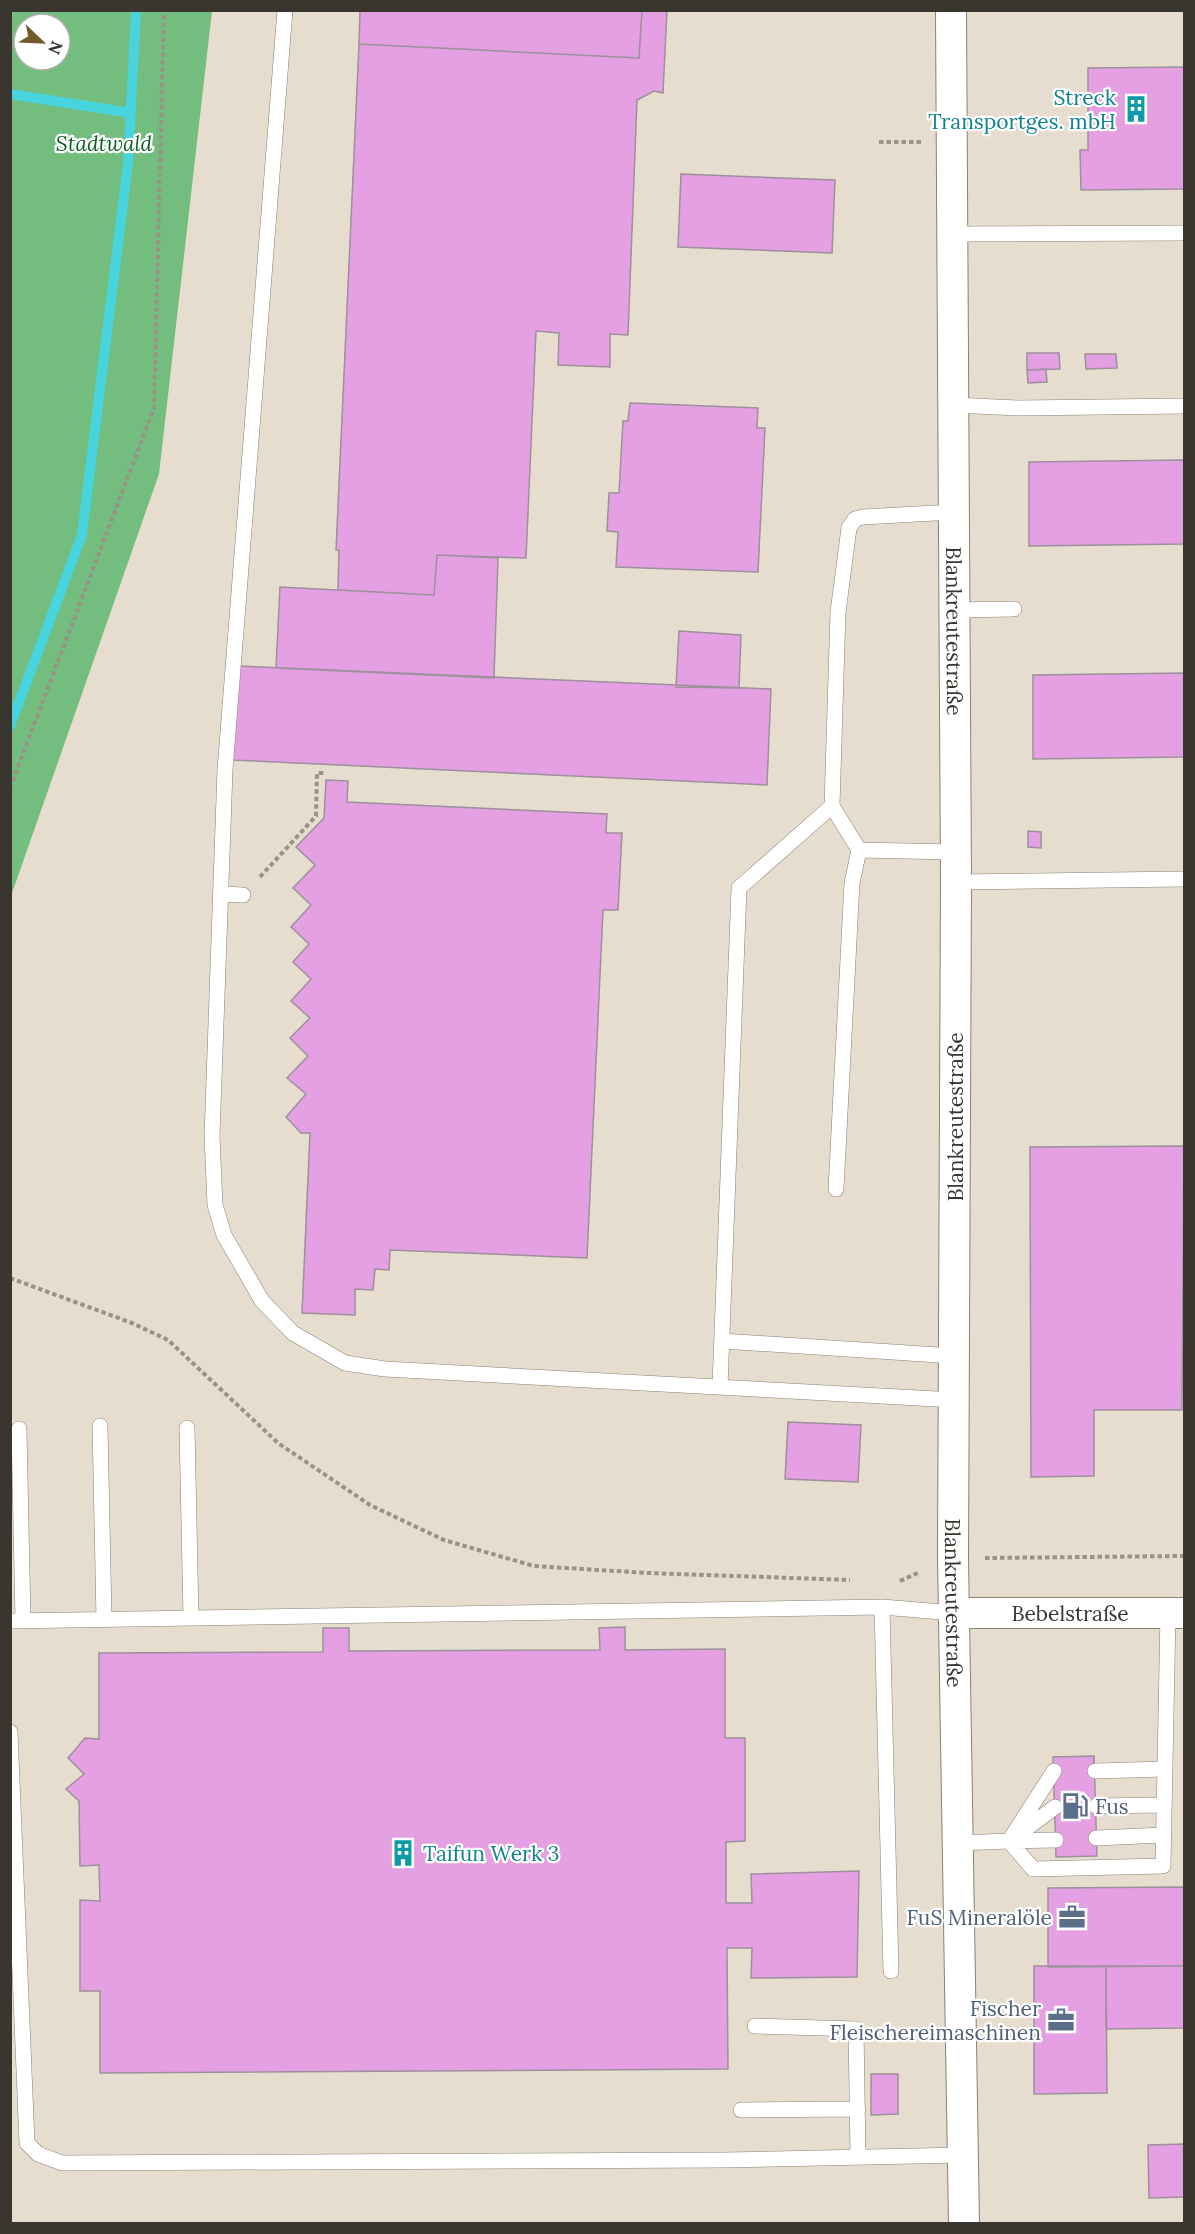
<svg xmlns="http://www.w3.org/2000/svg" width="1195" height="2234" viewBox="0 0 1195 2234" font-family="Lora,serif">
  <style>
    .forest { fill: #73bd7e; fill-rule: evenodd }
    .lines { fill: none; stroke-linecap: round; stroke-linejoin: round }
    .stream { stroke: #48d4dc; stroke-width: 10 }
    .building { fill: #e4a0e3; stroke: #9c909c; stroke-width: 1.5 }
    .lane-casing { stroke: #8a8074; stroke-width: 16 }
    .street-casing { stroke: #8a8074; stroke-width: 32 }
    .path { stroke: #999287; stroke-width: 4; stroke-dasharray: 4.5 3; stroke-linecap: butt }
    .lane { stroke: #fff; stroke-width: 15 }
    .street { stroke: #fff; stroke-width: 30 }
    .labels { text-anchor: middle; dominant-baseline: central; stroke-width: 4.5; stroke-linejoin: round; paint-order: stroke }
    .culture-label { font-size: 21px; fill: #0d838f; stroke: #fff; text-anchor: end }
    .park-label { font-size: 21px; font-style: italic; fill: #0e6026; stroke: #fff }
    .street-label { font-size: 21px; fill: #39352f; stroke: #fff }
    .service-label { font-size: 21px; fill: #4e5e75; stroke: #fff; text-anchor: end }
  </style>
  <rect width="100%" height="100%" fill="#e7ddcf"/>
  <path class="forest" d="M 11,10 L 212,11 L 159,474 L 11,896 ZM 24,24 L 60,24 L 60,60 L 24,60 Z"/>
  <g class="lines">
    <path class="stream" d="M 10,94 L 131,113
      M 10,726 L 82,535 L 128,163 L 136,10"/>
  </g>
  <path class="building" d="M 360,10 L 642,10 L 639,58 L 359,44 Z
    M 642,10 L 667,10 L 663,93 L 654,91 L 637,100 L 628,335 L 610,334 L 610,367 L 558,365 L 559,333 L 536,331 L 526,558 L 437,555 L 434,595 L 338,590 L 339,550 L 336,550 L 359,44 L 639,58 Z
    M 1184,67 L 1184,189 L 1081,190 L 1080,150 L 1088,150 L 1088,68 Z
    M 681,174 L 835,180 L 832,253 L 678,247 Z
    M 1027,353 L 1059,353 L 1060,369 L 1027,370 Z
    M 1085,354 L 1116,354 L 1117,368 L 1086,369 Z
    M 1046,369 L 1047,382 L 1028,383 L 1027,370 Z
    M 630,403 L 758,408 L 757,428 L 765,428 L 758,572 L 616,567 L 618,532 L 607,531 L 609,493 L 619,493 L 623,421 L 628,421 Z
    M 1184,460 L 1184,544 L 1029,546 L 1029,462 Z
    M 437,555 L 498,558 L 494,678 L 276,668 L 280,587 L 434,595 Z
    M 679,631 L 741,635 L 739,688 L 676,687 Z
    M 238,666 L 771,689 L 767,785 L 232,760 Z
    M 1184,673 L 1184,757 L 1033,759 L 1033,675 Z
    M 326,780 L 348,781 L 347,802 L 607,814 L 606,833 L 622,833 L 618,910 L 603,910 L 587,1258 L 390,1250 L 389,1270 L 375,1269 L 373,1290 L 355,1289 L 355,1315 L 302,1313 L 310,1133 L 301,1133 L 286,1117 L 306,1094 L 287,1078 L 308,1056 L 290,1038 L 310,1018 L 291,1001 L 311,979 L 293,962 L 309,944 L 291,927 L 311,905 L 293,888 L 315,865 L 296,847 L 324,818 Z
    M 1028,831 L 1041,832 L 1041,848 L 1028,847 Z
    M 1184,1146 L 1182,1410 L 1094,1410 L 1094,1476 L 1031,1477 L 1030,1147 Z
    M 788,1422 L 861,1425 L 858,1482 L 785,1479 Z
    M 625,1627 L 625,1650 L 725,1649 L 725,1738 L 745,1738 L 745,1841 L 726,1842 L 726,1903 L 752,1903 L 751,1874 L 859,1871 L 857,1977 L 751,1978 L 752,1948 L 727,1948 L 728,2069 L 100,2073 L 100,1991 L 80,1991 L 80,1900 L 100,1901 L 99,1865 L 80,1866 L 79,1801 L 66,1789 L 84,1774 L 68,1758 L 85,1738 L 99,1739 L 99,1653 L 323,1652 L 323,1628 L 349,1628 L 349,1651 L 600,1650 L 599,1628 Z
    M 1094,1756 L 1097,1856 L 1056,1857 L 1053,1757 Z
    M 1184,1887 L 1184,1966 L 1048,1967 L 1048,1888 Z
    M 1034,1966 L 1106,1966 L 1107,2093 L 1034,2094 Z
    M 1106,1966 L 1184,1966 L 1184,2028 L 1106,2029 Z
    M 871,2074 L 898,2074 L 898,2114 L 871,2115 Z
    M 1184,2144 L 1184,2197 L 1149,2198 L 1148,2145 Z"/>
  <g class="lines">
    <defs>
      <path id="lane" d="M 285,10 L 225,770 L 212,1136 L 215,1205 L 224,1235 L 262,1301 L 293,1333 L 345,1363 L 385,1369 L 955,1400
        M 952,234 L 1184,233
        M 953,405 L 1019,408 L 1184,406
        M 952,610 L 1014,609
        M 832,806 L 859,850 L 955,852
        M 956,882 L 1184,879
        M 222,894 L 243,895
        M 836,1189 L 852,883 L 859,850
        M 722,1341 L 954,1356
        M 720,1386 L 739,888 L 832,806 L 838,612 L 849,528 L 855,519 L 863,517 L 953,512
        M 100,1426 L 104,1619
        M 187,1428 L 191,1618
        M 19,1429 L 23,1621
        M 882,1607 L 891,1971
        M 10,1621 L 882,1607 L 954,1613
        M 10,1732 L 27,2143 L 38,2154 L 62,2163 L 726,2160 L 963,2155
        M 1095,1771 L 1165,1769
        M 1096,1806 L 1164,1805
        M 1019,1834 L 1055,1807
        M 1096,1838 L 1163,1835
        M 1009,1841 L 1054,1771
        M 1009,1841 L 1056,1840
        M 958,1843 L 1009,1841 L 1033,1869 L 1163,1866 L 1168,1613
        M 755,2026 L 856,2029 L 858,2156
        M 741,2110 L 858,2109"/>
      <g id="street">
        <path id="s1" d="M 951,10 L 956,882 L 953,1558 L 964,2224"/>
        <path id="s2" d="M 954,1613 L 1184,1613"/>
      </g>
    </defs>
    <use href="#lane" class="lane-casing"/>
    <use href="#street" class="street-casing"/>
    <path class="path" d="M 879,142 L 921,142
      M 10,788 L 154,408 L 164,10
      M 260,877 L 316,816 L 317,773 L 326,773
      M 10,1278 L 132,1323 L 168,1340 L 278,1443 L 370,1505 L 444,1540 L 534,1566 L 648,1573 L 850,1580
      M 985,1558 L 1184,1556
      M 900,1581 L 920,1572"/>
    <use href="#lane" class="lane"/>
    <use href="#street" class="street"/>
  </g>
  <defs>
    <symbol id="building-bare" viewBox="-9 -9 18 18"><path d="M-4-6H4V6H1V3H-1V6H-4ZM-2.5-4.3h1.7v1.8h-1.7ZM.8-4.3h1.7v1.8H.8ZM-2.5-1h1.7V.8h-1.7ZM.8-1h1.7V.8H.8Z" fill="#0f9aa8" stroke="#fff" stroke-width="2.5" paint-order="stroke"/></symbol>
    <symbol id="fuel-bare" viewBox="-9 -9 18 18"><path d="M-5.5-6h7V0h2V4h1.3V-2.5L3-4.5l.8-.8L6-3V5H2.5V1h-1V6h-7ZM-4.2-4.7v3.2H.2V-4.7Z" fill="#5c6f8a" stroke="#fff" stroke-width="2.5" paint-order="stroke"/></symbol>
    <symbol id="office-bare" viewBox="-9 -9 18 18"><path d="M-6-3h4V-5.5h4V-3h4V5H-6ZM-1-4.5V-3h2v-1.5ZM-6 0V1H6V0Z" fill="#5c6f8a" stroke="#fff" stroke-width="2.5" paint-order="stroke"/></symbol>
  </defs>
  <g fill-rule="evenodd">
    <use href="#building-bare" x="1117" y="90" width="38" height="38"/>
    <use href="#fuel-bare" x="1056" y="1787" width="38" height="38"/>
    <use href="#building-bare" x="384" y="1834" width="38" height="38"/>
    <use href="#office-bare" x="1053" y="1898" width="38" height="38"/>
    <use href="#office-bare" x="1042" y="2001" width="38" height="38"/>
  </g>
  <g class="labels">
    <g class="culture-label">
      <text x="1116" y="97">Streck<tspan x="1116" dy="24">Transportges. mbH</tspan></text>
      <text x="423" y="1853" text-anchor="start">Taifun Werk 3</text>
    </g>
    <g class="park-label">
      <text x="104" y="143">Stadtwald</text>
    </g>
    <g class="street-label">
      <text stroke="none"><textPath href="#s1" startOffset="621">Blankreutestraße</textPath></text>
      <text transform="translate(955 1117) rotate(-90)">Blankreutestraße</text>
      <text stroke="none"><textPath href="#s1" startOffset="1593">Blankreutestraße</textPath></text>
      <text stroke="none"><textPath href="#s2" startOffset="116">Bebelstraße</textPath></text>
    </g>
    <g class="service-label">
      <text x="1095" y="1806" text-anchor="start">Fus</text>
      <text x="1052" y="1917">FuS Mineralöle</text>
      <text x="1041" y="2008">Fischer<tspan x="1041" dy="24">Fleischereimaschinen</tspan></text>
    </g>
  </g>
  <rect width="1195" height="2234" fill="none" stroke="#39352f" stroke-width="24"/>
  <g transform="translate(42 42) rotate(113)"><circle r="28" fill="#ffffff" stroke="#b0aeac" stroke-width="1.5"/>
  <path d="M0-4.5L10 22L0 15L-10 22Z" fill="#725c2c"/>
  <text y="-9" font-size="16" font-weight="bold" text-anchor="middle" fill="#39352f">N</text>
  </g>
</svg>
